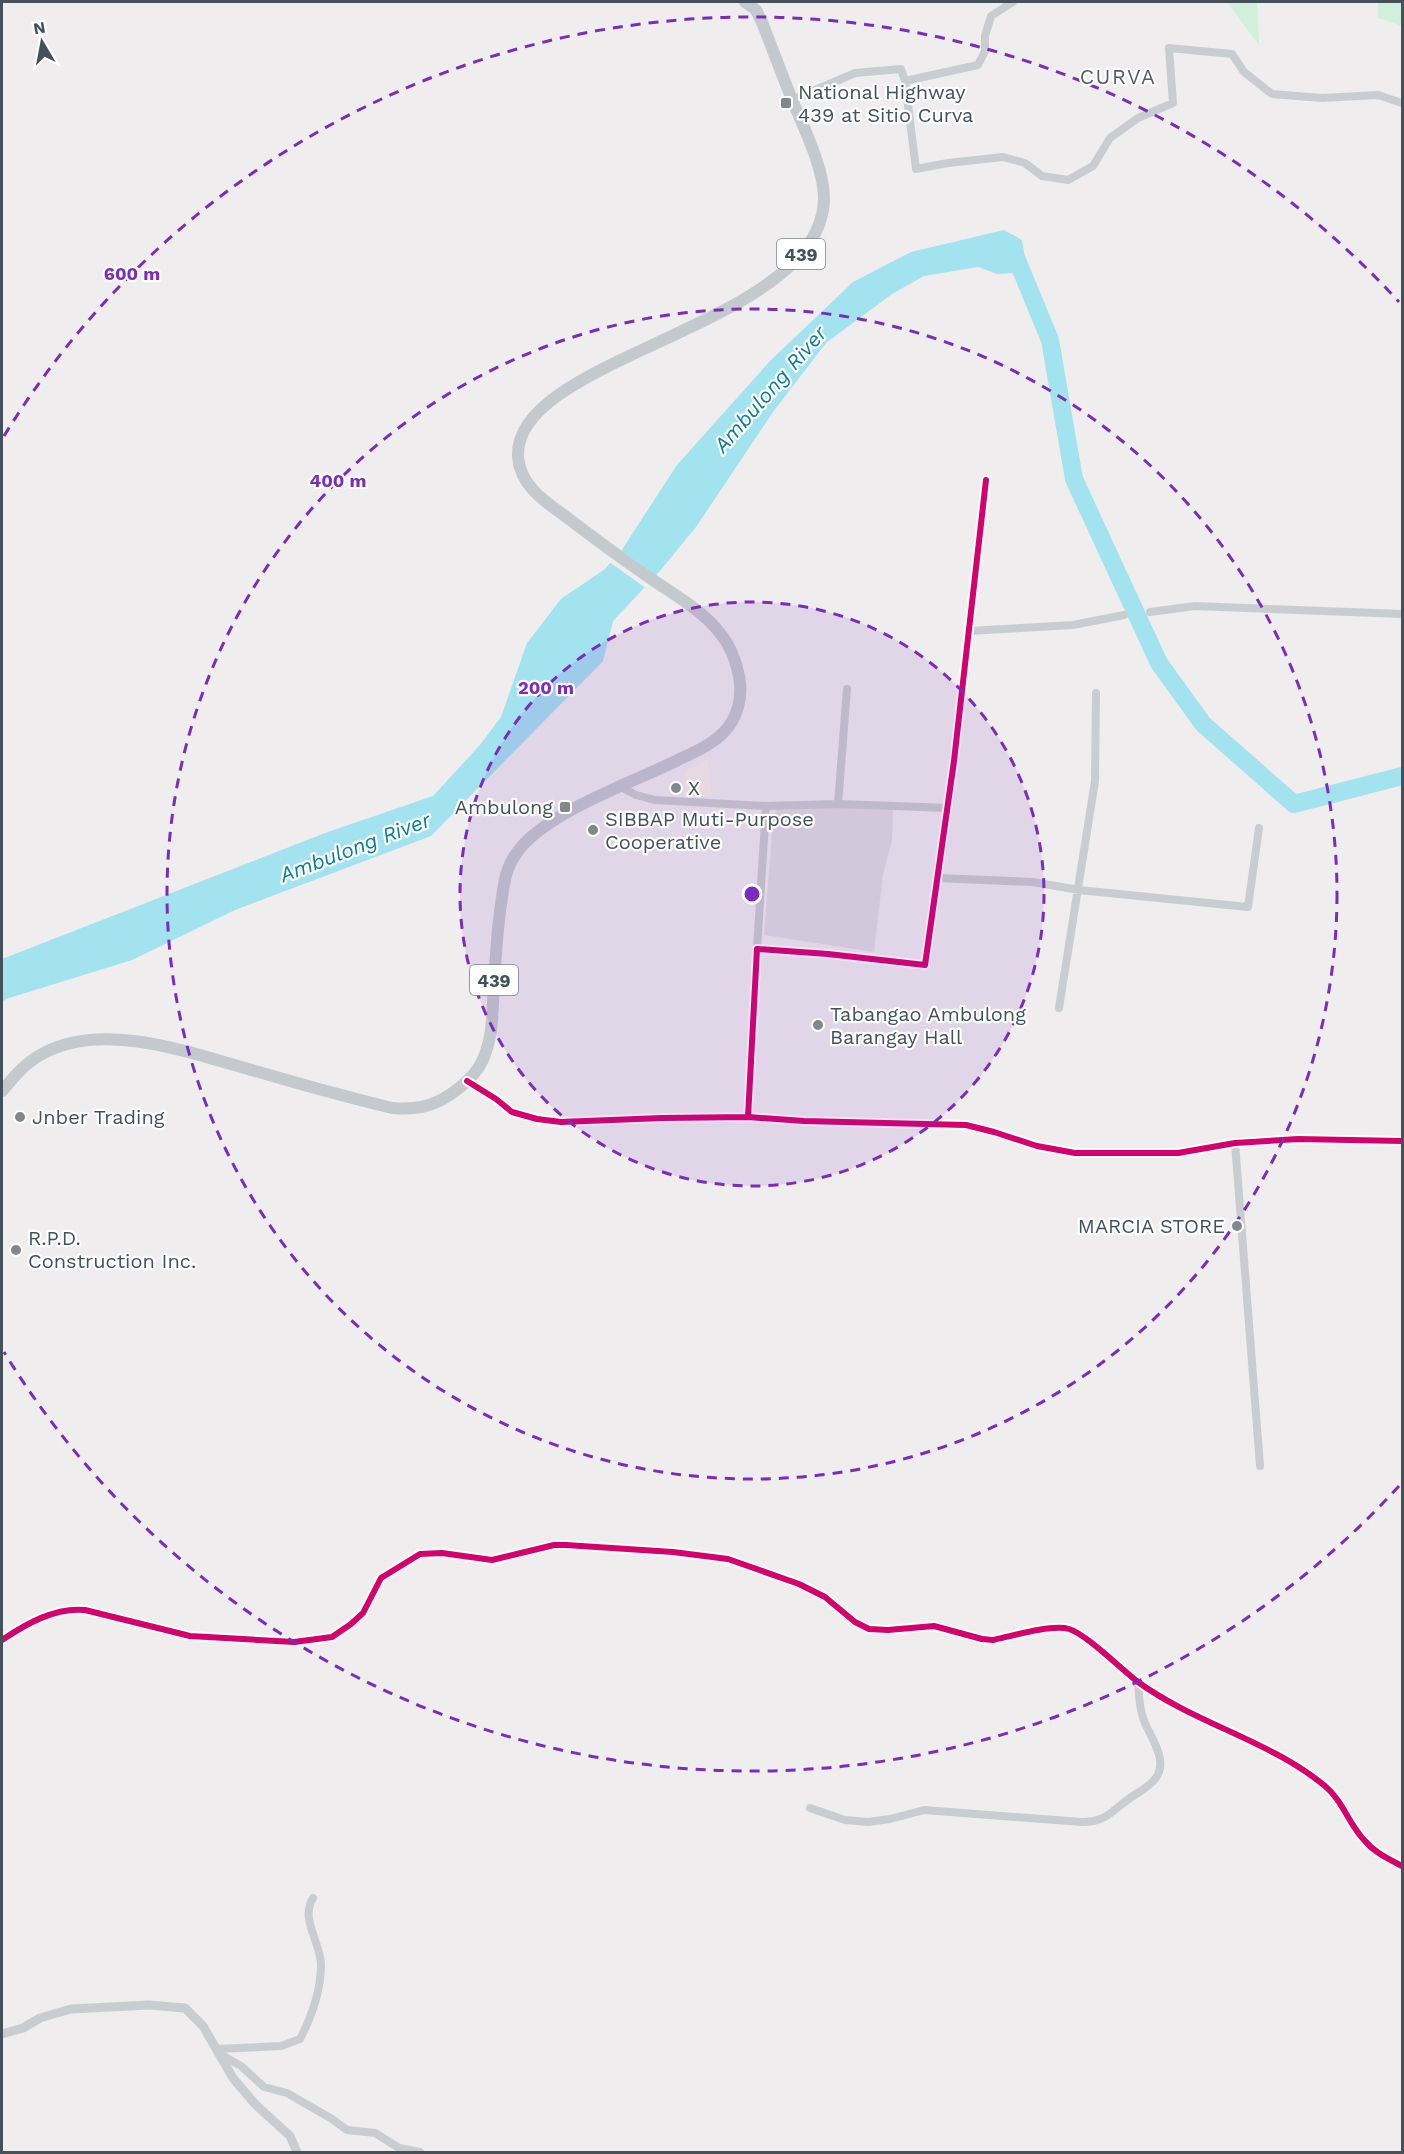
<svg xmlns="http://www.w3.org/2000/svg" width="1404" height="2154" viewBox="0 0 1404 2154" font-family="'Work Sans',sans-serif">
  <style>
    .commercial { fill: #f6f1e8 }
    .education { fill: #e0dee0 }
    .green { fill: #d1efdb }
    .water { fill: #a3e2ef }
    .pier { fill: #efedee }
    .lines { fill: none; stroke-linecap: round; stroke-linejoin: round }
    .river { stroke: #a3e2ef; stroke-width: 18 }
    .minor { stroke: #cacdcf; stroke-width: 8 }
    .tertiary { stroke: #cacdcf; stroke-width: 9 }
    .primary { stroke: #c4c9cd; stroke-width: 12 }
    .cycleway-casing { stroke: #fff; stroke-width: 10 }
    .cycleway { stroke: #d6006c; stroke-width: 6 }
    .ring { fill: none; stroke: #7b2cbf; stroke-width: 3; stroke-dasharray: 10 8 }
    .poi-dot { fill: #80888e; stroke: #fff; stroke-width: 2 }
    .labels { text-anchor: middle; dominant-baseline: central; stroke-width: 4.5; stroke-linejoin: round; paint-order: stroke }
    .shield { fill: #fff; stroke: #7c858c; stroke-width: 1.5 }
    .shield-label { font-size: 18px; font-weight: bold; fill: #44515b }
    .poi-label { font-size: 20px; fill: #44515b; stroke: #fff; text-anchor: start }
    .neighbourhood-label { font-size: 21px; letter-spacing: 1.5px; fill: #595d62; stroke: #fff }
    .water-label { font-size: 21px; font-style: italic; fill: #077d96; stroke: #fff }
    .centre { fill: #7b2cbf; stroke: #fff; stroke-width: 3 }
    .ring-label { font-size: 18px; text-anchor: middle; font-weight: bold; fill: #7b2cbf; stroke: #fff; stroke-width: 4.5; stroke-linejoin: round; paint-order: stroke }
  </style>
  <rect width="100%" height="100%" fill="#efedee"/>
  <path class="commercial" d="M 708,759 L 712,796 L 685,796 L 684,772 Z"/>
  <path class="education" d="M 893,806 L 892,840 L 883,874 L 874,952 L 764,935 L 773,821 L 776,808 Z"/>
  <path class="green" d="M 1227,2 L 1257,2 L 1259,45 Z
    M 1378,2 L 1402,2 L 1402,26 L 1378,18 Z"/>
  <path class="water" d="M 1004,230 L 1022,240 L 1028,276 L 1024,281 L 1013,273 L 997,274 L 978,267 L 924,276 L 892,294 L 826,343 L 773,412 L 696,527 L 659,572 L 613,621 L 603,661 L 431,836 L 235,910 L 132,960 L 6,999 L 2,1003 L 2,959 L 325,833 L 433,796 L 480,745 L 501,717 L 527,643 L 561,599 L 605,569 L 623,548 L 677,465 L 770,361 L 853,282 L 911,252 Z"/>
  <path class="pier" d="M 618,548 L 658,577 L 647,589 L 608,561 Z"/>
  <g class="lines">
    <path class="river" d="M 1017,260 L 1050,340 L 1074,479 L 1159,663 L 1203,724 L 1294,804 L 1402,776"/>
    <path class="minor" d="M 905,81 L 978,65 L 985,51 L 985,36 L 991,16 L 1013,2
      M 792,100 L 855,73 L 901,69 L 905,81 L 916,169 L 948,163 L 1003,157 L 1025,163 L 1042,176 L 1068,180 L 1093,166 L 1110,138 L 1138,118 L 1173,103 L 1169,48 L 1232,54 L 1244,72 L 1272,94 L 1322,98 L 1378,95 L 1402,103
      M 1150,612 L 1195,606 L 1402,614
      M 968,631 L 1073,625 L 1124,615
      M 621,787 L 636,795 L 655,800 L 766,806 L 838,804 L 948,808
      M 838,804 L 847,689
      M 937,878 L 1033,882 L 1079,890 L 1248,907 L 1259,828
      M 757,949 L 766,806
      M 1059,1008 L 1095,781 L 1096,693
      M 467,1081 L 496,1099 L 512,1112 L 537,1119 L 561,1122 L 662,1118 L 748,1117 L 804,1121 L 966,1125 L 994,1132 L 1037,1146 L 1075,1153 L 1178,1153 L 1235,1143 L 1298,1139 L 1402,1141
      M 748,1117 L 757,949 L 828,954 L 925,965 L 954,761 L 986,480
      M 1235,1143 L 1260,1466
      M 2,1640 C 26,1624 55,1607 85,1610 L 190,1636 L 294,1642 L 332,1637 L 351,1624 L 363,1613 L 381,1578 L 420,1554 L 442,1553 L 492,1560 L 554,1545 L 566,1545 L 673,1552 L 728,1559 L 799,1584 L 825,1597 L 855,1622 L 869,1629 L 888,1630 L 934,1626 L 982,1639 L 993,1640 C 1011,1636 1053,1624 1069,1629 C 1086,1634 1121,1669 1138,1682 C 1196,1724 1269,1740 1325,1786 C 1343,1801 1349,1825 1365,1841 C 1375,1853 1389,1859 1402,1866
      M 810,1808 L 845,1820 L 868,1822 L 890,1819 L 924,1810 L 1082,1822 C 1104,1822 1109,1814 1126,1801 C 1136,1793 1147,1789 1155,1779 C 1170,1760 1149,1736 1143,1718 C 1139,1706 1139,1694 1138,1681
      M 216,2049 L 281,2046 L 300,2039 C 312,2016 321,1990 321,1964 C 320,1941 300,1919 313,1898
      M 218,2053 L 241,2066 L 264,2087 L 287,2093 L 332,2119 L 347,2130 L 375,2133 L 399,2148 L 420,2152"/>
    <path class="tertiary" d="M 2,2034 L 23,2028 L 40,2018 L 71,2009 L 149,2005 L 185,2008 L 203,2026 L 233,2078 L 255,2104 L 290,2136 L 297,2152"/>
    <path class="primary" d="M 2,1091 C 14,1077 25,1063 42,1054 C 104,1019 196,1055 259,1072 C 303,1085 347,1097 392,1108 C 415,1110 432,1107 451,1094 C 461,1087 472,1078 479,1067 C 494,1042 492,1012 494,984 C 496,955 497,927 502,898 C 504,882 506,868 516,854 C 542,814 631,783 676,761 C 692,753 710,746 723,733 C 738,718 743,697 739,676 C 736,661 730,645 720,633 C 703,611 676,596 653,580 C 623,560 594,538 565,516 C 544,501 520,485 518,457 C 512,355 823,327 824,198 C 824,169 804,128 793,102 C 782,75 772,48 762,22 L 756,10 L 745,2"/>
    <defs>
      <path id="cycleway" d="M 467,1081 L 496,1099 L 512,1112 L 537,1119 L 561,1122 L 662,1118 L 748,1117 L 804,1121 L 966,1125 L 994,1132 L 1037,1146 L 1075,1153 L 1178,1153 L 1235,1143 L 1298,1139 L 1402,1141
        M 748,1117 L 757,949 L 828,954 L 925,965 L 954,761 L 986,480
        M 2,1640 C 26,1624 55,1607 85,1610 L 190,1636 L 294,1642 L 332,1637 L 351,1624 L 363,1613 L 381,1578 L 420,1554 L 442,1553 L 492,1560 L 554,1545 L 566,1545 L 673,1552 L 728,1559 L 799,1584 L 825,1597 L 855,1622 L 869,1629 L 888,1630 L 934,1626 L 982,1639 L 993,1640 C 1011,1636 1053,1624 1069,1629 C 1086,1634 1121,1669 1138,1682 C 1196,1724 1269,1740 1325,1786 C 1343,1801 1349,1825 1365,1841 C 1375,1853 1389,1859 1402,1866"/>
    </defs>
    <use href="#cycleway" class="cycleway-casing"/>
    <use href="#cycleway" class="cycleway"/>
  </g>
  <circle cx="752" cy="894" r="292" fill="#7b2cbf" fill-opacity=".12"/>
  <g class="ring">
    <circle cx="752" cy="894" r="292"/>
    <circle cx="752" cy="894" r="585"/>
    <path d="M1399 1486A877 877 0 0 1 4 1352M4 436A877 877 0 0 1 1399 302"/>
  </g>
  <g class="poi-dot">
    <rect x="780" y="97" width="12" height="12" rx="3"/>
    <circle cx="676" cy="788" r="6"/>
    <rect x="559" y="801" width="12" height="12" rx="3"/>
    <circle cx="593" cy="830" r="6"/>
    <circle cx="818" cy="1025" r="6"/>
    <circle cx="20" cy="1117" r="6"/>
    <circle cx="1237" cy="1226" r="6"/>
    <circle cx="16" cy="1250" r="6"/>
  </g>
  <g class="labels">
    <g class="shield">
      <rect x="777" y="239" width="48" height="30" rx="4.5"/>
      <rect x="470" y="965" width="48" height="30" rx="4.5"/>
    </g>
    <g class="shield-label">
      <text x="801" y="254">439</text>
      <text x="494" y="980">439</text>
    </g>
    <g class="poi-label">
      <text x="798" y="92">National Highway<tspan x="798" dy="23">439 at Sitio Curva</tspan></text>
      <text x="688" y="788">X</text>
      <text x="553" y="807" text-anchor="end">Ambulong</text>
      <text x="605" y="819">SIBBAP Muti-Purpose<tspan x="605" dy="23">Cooperative</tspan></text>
      <text x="830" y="1014">Tabangao Ambulong<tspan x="830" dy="23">Barangay Hall</tspan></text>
      <text x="32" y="1117">Jnber Trading</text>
      <text x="1225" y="1226" text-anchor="end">MARCIA STORE</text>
      <text x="28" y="1238">R.P.D.<tspan x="28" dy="23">Construction Inc.</tspan></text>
    </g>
    <g class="neighbourhood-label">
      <text x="1118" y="76">CURVA</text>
    </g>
    <g class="water-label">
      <text transform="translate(770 389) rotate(-49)">Ambulong River</text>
      <text transform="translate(355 847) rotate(-21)">Ambulong River</text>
    </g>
  </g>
  <circle cx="752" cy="894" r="9" class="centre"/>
  <g class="ring-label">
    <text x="132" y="280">600 m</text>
    <text x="338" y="487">400 m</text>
    <text x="546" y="694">200 m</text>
  </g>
  <rect width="1404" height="2154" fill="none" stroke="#44515b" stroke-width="6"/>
  <g transform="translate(42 42) rotate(350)" stroke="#ffffff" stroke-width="4.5" paint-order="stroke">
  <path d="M0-4.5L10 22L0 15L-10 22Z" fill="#44515b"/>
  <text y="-9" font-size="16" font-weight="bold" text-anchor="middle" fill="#44515b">N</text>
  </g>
</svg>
